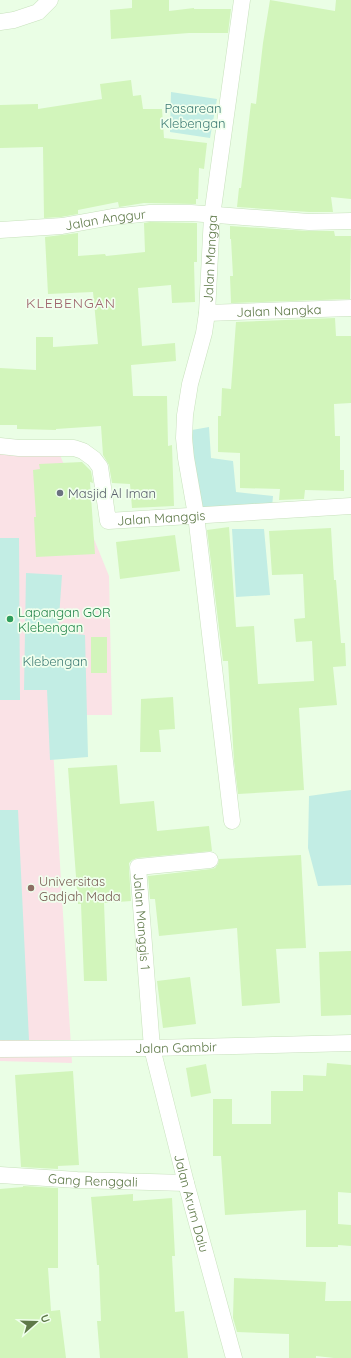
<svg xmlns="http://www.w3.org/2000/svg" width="351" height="1358" viewBox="0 0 351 1358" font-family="Quicksand,sans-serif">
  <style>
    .education { fill: #fae2e6 }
    .green { fill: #c2ede4 }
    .building { fill: #d2f5bb }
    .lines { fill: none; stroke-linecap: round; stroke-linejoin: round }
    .minor-casing { stroke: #c8e1bd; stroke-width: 17 }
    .minor { stroke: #fff; stroke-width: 16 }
    .worship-dot { fill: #6b7280; stroke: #f0ffed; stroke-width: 1.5 }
    .leisure-dot { fill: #2e9e5b; stroke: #f0ffed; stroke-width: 1.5 }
    .education-dot { fill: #8d6e63; stroke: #f0ffed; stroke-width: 1.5 }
    .labels { text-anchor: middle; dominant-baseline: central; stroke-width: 3.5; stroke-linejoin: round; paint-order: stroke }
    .park-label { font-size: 13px; fill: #3c7a74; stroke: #f0ffed }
    .street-label { font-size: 13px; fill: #5e7948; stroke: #f0ffed }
    .worship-label { font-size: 13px; fill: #5b616d; stroke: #f0ffed; text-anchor: start }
    .leisure-label { font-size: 13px; fill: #27864d; stroke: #f0ffed; text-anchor: start }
    .education-label { font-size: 13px; fill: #785e54; stroke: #f0ffed; text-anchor: start }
    .neighbourhood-label { font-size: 14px; letter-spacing: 1px; fill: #9d636b; stroke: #f0ffed }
  </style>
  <rect width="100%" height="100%" fill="#eafee5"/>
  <path class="education" d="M 0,452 L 60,455 L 109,576 L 112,715 L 51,715 L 72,1063 L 0,1061 Z"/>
  <path class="green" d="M 171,92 L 217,99 L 210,138 L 170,132 Z
    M 209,427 L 211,458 L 233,461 L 236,492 L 273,496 L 272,507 L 196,508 L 192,430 Z
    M 232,529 L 264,529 L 270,595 L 236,597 Z
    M 0,538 L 19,538 L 20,700 L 0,700 Z
    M 26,573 L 62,575 L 58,632 L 85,635 L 88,757 L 50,760 L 47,690 L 24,690 Z
    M 351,790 L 351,885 L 318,886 L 308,848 L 309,796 Z
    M 0,810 L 18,810 L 29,1040 L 0,1040 Z"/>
  <path class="building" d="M 132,0 L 169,0 L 169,11 L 194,8 L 194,9 L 231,9 L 228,33 L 189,33 L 111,39 L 110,10 L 132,8 Z
    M 270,0 L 335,11 L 336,0 L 351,0 L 351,199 L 331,197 L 333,212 L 309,212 L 237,207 L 239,188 L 241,188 L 251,103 L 256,104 L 263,43 Z
    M 131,80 L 133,96 L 141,95 L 143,109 L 162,109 L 164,138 L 207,143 L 204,169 L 199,168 L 198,199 L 196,199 L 196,204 L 144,203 L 119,207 L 118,202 L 78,210 L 78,214 L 61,217 L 44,218 L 43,147 L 0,148 L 0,105 L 38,104 L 38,109 L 102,99 L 100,84 Z
    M 150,222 L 197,223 L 197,262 L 194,262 L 195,302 L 172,303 L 171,285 L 138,288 L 142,346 L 175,343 L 176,361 L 131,365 L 133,396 L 167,396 L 168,446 L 172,445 L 174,506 L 132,508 L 130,484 L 112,483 L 109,465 L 103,455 L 101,426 L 56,429 L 56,430 L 17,429 L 17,425 L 0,425 L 0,368 L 36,370 L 36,337 L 53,337 L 53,347 L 98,344 L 93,292 L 48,294 L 45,237 L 78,233 L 78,256 L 105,254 L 106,256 L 145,252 L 144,223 Z
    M 230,226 L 308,231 L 334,231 L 335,236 L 351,236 L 350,299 L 231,303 L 230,276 L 233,276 L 231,239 L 230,239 Z
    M 335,318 L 336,336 L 351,336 L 351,403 L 334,404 L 335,436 L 340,436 L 340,470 L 344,470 L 344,491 L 305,490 L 304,499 L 279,500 L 280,489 L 240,488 L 240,453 L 218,452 L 218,416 L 221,416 L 222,388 L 231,389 L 236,322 Z
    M 82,462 L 91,471 L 93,483 L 90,482 L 95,554 L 36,557 L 34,517 L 36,517 L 33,470 L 40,469 L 39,464 Z
    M 229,527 L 236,627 L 254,626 L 258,684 L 314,681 L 312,641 L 296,642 L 294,619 L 305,618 L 303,574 L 272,575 L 269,531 L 331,528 L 334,580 L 336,580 L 341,643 L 345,643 L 346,666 L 333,667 L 337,705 L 299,708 L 304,790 L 238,794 L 234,761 L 228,661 L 223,661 L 207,530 Z
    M 175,535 L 180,571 L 120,579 L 116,542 Z
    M 91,637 L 107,637 L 107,673 L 91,673 Z
    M 173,697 L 175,729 L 159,730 L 161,752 L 140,752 L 141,699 Z
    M 117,765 L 120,804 L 154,801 L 157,831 L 209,826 L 212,851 L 137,858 L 132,860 L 129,863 L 129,868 L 131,901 L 104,903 L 107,981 L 84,981 L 81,904 L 78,904 L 68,768 Z
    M 301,855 L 306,948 L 276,949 L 280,1003 L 242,1006 L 237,928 L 159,936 L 155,899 L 150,899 L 148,876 L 211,869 L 215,868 L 218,864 L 219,859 Z
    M 351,951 L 351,1015 L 321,1016 L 319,952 Z
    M 190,977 L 196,1024 L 163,1028 L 157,981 Z
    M 327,1063 L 351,1065 L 351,1193 L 338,1192 L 338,1224 L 351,1225 L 351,1246 L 338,1245 L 338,1247 L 306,1247 L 306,1210 L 225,1215 L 221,1156 L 213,1156 L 213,1099 L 232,1099 L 232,1124 L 271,1124 L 271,1091 L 303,1091 L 303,1075 L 326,1076 Z
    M 206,1064 L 211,1093 L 191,1097 L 186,1068 Z
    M 73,1071 L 79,1165 L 58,1166 L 58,1169 L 21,1167 L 15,1075 Z
    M 23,1186 L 58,1188 L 58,1268 L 48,1268 L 51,1311 L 60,1310 L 66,1358 L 0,1358 L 0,1189 L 23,1187 Z
    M 133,1194 L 133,1201 L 172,1198 L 175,1256 L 172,1256 L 175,1312 L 184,1311 L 188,1358 L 100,1358 L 97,1321 L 101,1321 L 99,1265 L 97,1265 L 91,1197 Z
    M 234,1278 L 326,1282 L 325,1301 L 351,1301 L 351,1358 L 334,1358 L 316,1356 L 316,1358 L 289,1358 L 289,1334 L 237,1332 L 233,1318 Z"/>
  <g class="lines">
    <defs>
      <g id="minor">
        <path d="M 0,22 L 14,20 L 38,12 L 50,0"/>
        <path id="s1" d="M 0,230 L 62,226 L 112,217 L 150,213 L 191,213 L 309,222 L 351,221"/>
        <path id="s2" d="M 207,313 L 351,308"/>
        <path id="s3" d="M 0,446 L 19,448 L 74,448 L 83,451 L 94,459 L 100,467 L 108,521 L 351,506"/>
        <path id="s4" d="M 232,821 L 196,515 L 186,458 L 184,438 L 185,415 L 190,384 L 204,333 L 207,313 L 212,216 L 242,0"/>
        <path id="s5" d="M 210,860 L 138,867 L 152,1048 L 186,1183 L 234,1358"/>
        <path id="s6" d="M 0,1049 L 152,1048 L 351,1043"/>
        <path id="s7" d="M 0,1175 L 77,1180 L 186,1183"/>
      </g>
    </defs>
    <use href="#minor" class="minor-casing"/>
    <use href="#minor" class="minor"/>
  </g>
  <circle class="worship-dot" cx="60" cy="493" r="4"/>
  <circle class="leisure-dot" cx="10" cy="619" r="4"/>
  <circle class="education-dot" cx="31" cy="888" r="4"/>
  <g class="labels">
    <g class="park-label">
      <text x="193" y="108">Pasarean<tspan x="193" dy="15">Klebengan</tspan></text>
      <text x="55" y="661">Klebengan</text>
    </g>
    <g class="street-label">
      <text stroke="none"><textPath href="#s1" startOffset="106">Jalan Anggur</textPath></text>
      <text stroke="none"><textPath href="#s4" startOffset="568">Jalan Mangga</textPath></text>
      <text stroke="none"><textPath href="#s2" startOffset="72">Jalan Nangka</textPath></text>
      <text stroke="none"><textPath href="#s3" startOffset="215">Jalan Manggis</textPath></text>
      <text stroke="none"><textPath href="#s5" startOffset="127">Jalan Manggis 1</textPath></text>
      <text stroke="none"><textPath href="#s6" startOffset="176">Jalan Gambir</textPath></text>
      <text stroke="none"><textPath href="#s7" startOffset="93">Gang Renggali</textPath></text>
      <text stroke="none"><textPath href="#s5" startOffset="414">Jalan Arum Dalu</textPath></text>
    </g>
    <g class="worship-label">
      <text x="68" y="493">Masjid Al Iman</text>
    </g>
    <g class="leisure-label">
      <text x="18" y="612">Lapangan GOR<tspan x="18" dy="15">Klebengan</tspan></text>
    </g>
    <g class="education-label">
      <text x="39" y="881">Universitas<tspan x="39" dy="15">Gadjah Mada</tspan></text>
    </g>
    <g class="neighbourhood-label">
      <text x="71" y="303">KLEBENGAN</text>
    </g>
  </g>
  <g transform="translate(36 1322) rotate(70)" stroke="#f0ffed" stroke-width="3" paint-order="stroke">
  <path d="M0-3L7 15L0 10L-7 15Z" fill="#5e7948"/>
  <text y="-6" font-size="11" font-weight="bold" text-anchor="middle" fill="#5e7948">U</text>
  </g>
</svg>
